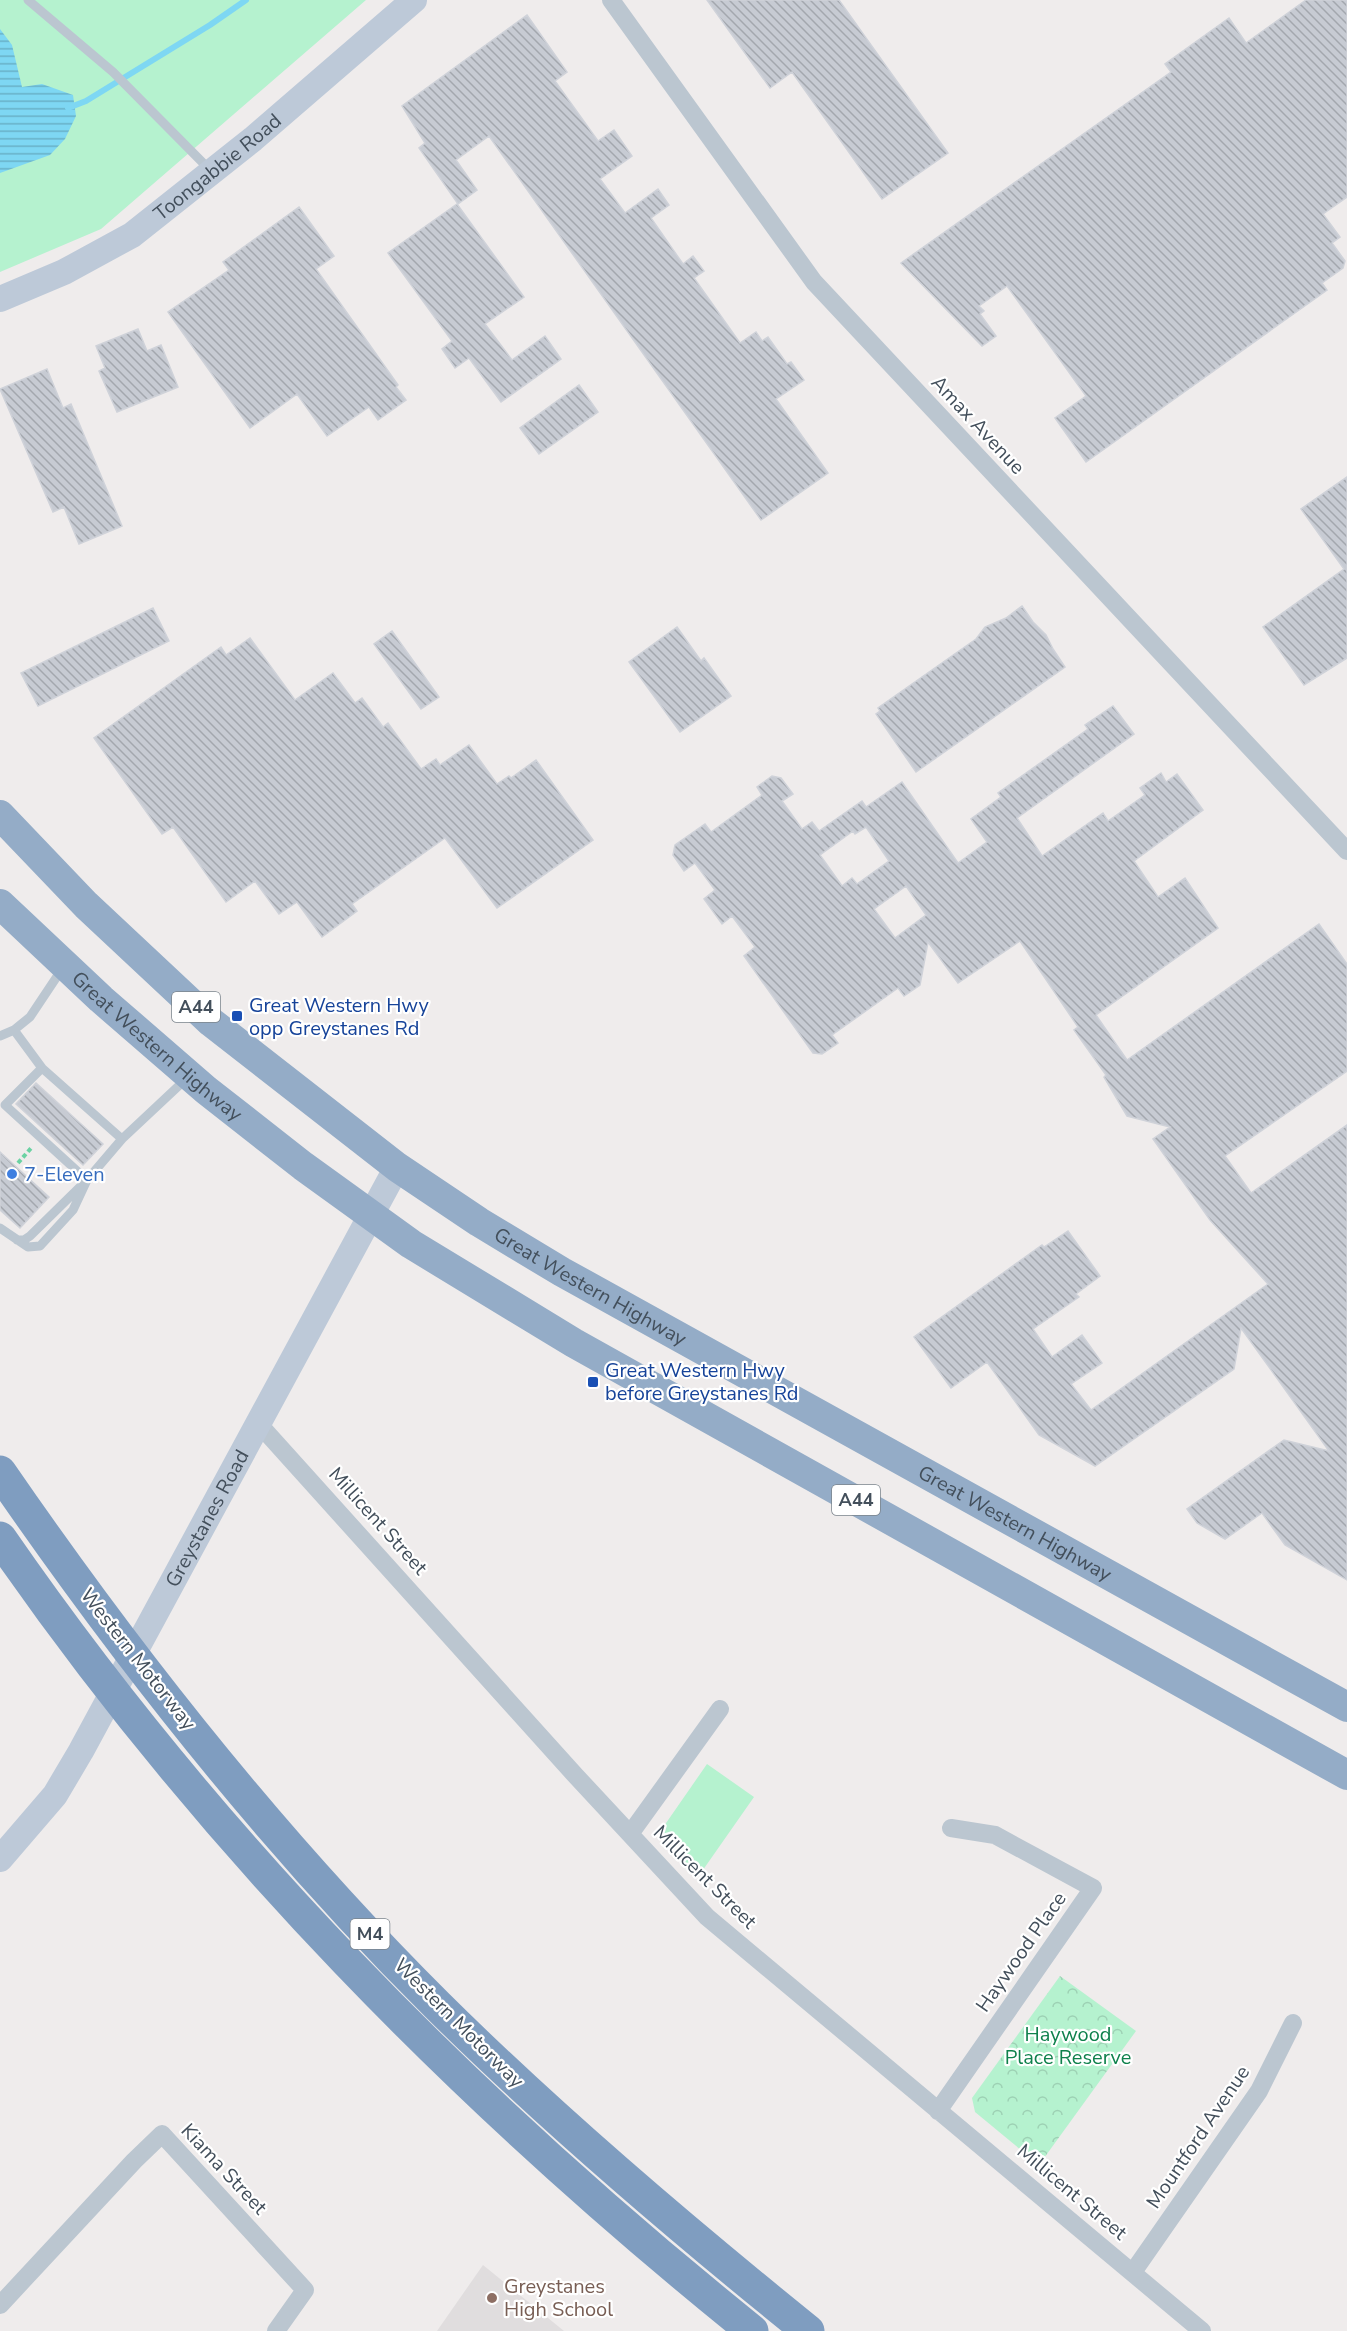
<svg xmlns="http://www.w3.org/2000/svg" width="1347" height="2331" viewBox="0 0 1347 2331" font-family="'Nunito Sans',sans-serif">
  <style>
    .education { fill: #e0ddde }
    .grass { fill: #b5f2cf }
    .park { fill: url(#park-crowns) }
    .water { fill: url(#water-rules) }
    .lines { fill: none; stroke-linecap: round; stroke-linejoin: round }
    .stream { stroke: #7ed7f3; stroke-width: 6 }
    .building { fill: url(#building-back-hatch); stroke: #cfd2d9; stroke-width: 1.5; fill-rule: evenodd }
    .path { stroke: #6bd2a3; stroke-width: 4; stroke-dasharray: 4.5 3; stroke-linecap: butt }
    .service { stroke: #bbc6d0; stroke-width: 9 }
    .minor { stroke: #bbc6d0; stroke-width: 18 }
    .secondary { stroke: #bdc9d8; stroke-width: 26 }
    .trunk { stroke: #94acc7; stroke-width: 30 }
    .motorway { stroke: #7f9dc0; stroke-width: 33 }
    .transit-dot { fill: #1a4fb4; stroke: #fff; stroke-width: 2 }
    .shop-dot { fill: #3f7fe0; stroke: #fff; stroke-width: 2 }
    .education-dot { fill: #8d6e63; stroke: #fff; stroke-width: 2 }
    .labels { text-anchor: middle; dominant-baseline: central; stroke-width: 4.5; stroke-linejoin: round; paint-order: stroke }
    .shield { fill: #fff; stroke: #7b848c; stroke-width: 1.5 }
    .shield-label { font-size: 18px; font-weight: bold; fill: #434f5b }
    .street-label { font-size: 20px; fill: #434f5b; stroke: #fff }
    .transit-label { font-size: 20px; fill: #164399; stroke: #fff; text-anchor: start }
    .shop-label { font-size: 20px; fill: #366cbe; stroke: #fff; text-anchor: start }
    .park-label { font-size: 20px; fill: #0f814c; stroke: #fff }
    .education-label { font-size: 20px; fill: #785e54; stroke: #fff; text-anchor: start }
  </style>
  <defs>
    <pattern id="park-crowns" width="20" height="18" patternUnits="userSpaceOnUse" patternTransform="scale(1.5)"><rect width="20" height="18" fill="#b5f2cf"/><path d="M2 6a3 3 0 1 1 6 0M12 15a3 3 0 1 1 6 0" fill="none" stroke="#9dd1b4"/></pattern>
    <pattern id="water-rules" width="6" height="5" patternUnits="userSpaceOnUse" patternTransform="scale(1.5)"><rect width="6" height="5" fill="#7ed7f3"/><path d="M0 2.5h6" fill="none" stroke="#69b1c8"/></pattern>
    <pattern id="building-back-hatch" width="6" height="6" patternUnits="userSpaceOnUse" patternTransform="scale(1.5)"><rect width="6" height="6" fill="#c7cbd3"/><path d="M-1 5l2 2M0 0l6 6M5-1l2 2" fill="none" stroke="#a3a7ae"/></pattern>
  </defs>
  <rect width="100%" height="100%" fill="#efecec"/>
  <path class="education" d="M 483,2265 L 564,2331 L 437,2331 Z"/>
  <path class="grass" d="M 0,0 L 366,0 L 101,229 L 0,272 Z
    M 707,1764 L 754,1797 L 698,1877 L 663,1841 L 664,1826 Z"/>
  <path class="park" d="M 1060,1976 L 1136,2031 L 1039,2165 L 975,2112 L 972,2098 Z"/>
  <path class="water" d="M 0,29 L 12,45 L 22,87 L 42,84 L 73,95 L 76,116 L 65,139 L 50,155 L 0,173 Z"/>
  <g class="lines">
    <path class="stream" d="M 68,108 L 86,101 L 210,25 L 246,0"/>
  </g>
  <path class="building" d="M 707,0 L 839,0 L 948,153 L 882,199 L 792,72 L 770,88 Z
    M 1306,0 L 1347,0 L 1347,197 L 1323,214 L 1340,237 L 1332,243 L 1345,261 L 1343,268 L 1322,283 L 1327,290 L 1086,462 L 1055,418 L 1086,396 L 1007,286 L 979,306 L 984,311 L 980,314 L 996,336 L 982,346 L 901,263 L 1171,72 L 1165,64 L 1229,18 L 1246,43 Z
    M 527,15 L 567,72 L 555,81 L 598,141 L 614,130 L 632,156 L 600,179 L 625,213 L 658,189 L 669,205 L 651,218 L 683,264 L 693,256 L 704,271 L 694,278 L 740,343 L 756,332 L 762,341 L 768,337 L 787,364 L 791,362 L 804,380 L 776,399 L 828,473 L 761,520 L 489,136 L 456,160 L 477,190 L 458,204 L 419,148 L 425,143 L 402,106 Z
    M 457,204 L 524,297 L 485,324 L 512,360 L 545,336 L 561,359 L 501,402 L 469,358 L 455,368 L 442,349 L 452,341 L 388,253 Z
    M 299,207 L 334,256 L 316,269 L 398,385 L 396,387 L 406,400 L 378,420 L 369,407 L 327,436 L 297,394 L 250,428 L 168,312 L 229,270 L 223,262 Z
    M 138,329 L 147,351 L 161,345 L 178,387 L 117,412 L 99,371 L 105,368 L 96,346 Z
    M 47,369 L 63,408 L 71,404 L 122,526 L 79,544 L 64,507 L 53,512 L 0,389 Z
    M 579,385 L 598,412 L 539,454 L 520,428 Z
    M 1347,477 L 1347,658 L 1304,685 L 1263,627 L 1344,569 L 1301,509 Z
    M 1022,606 L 1033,622 L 1046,635 L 1053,649 L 1065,667 L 916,772 L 876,714 L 880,711 L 878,708 L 976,639 L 985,627 L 1006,618 Z
    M 153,608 L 169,641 L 38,706 L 21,673 Z
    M 677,627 L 701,661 L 704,658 L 731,696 L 680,732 L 629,662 Z
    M 392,631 L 439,697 L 421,709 L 374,644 Z
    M 250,638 L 295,700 L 333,673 L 355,703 L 362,698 L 383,727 L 388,723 L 421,769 L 436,759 L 440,765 L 469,745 L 497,784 L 509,776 L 511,778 L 536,760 L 593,840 L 497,908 L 445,838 L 352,904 L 357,911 L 322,937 L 297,902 L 279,914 L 255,881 L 226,902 L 173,827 L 162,834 L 94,738 L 221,647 L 226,655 Z
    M 1113,706 L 1134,734 L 1017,818 L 1042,856 L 1103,813 L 1108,821 L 1145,795 L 1140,788 L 1161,773 L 1166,782 L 1177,774 L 1203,810 L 1134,861 L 1158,897 L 1185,878 L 1218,928 L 1096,1015 L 1127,1060 L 1319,924 L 1347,964 L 1347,1071 L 1225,1156 L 1251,1193 L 1347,1125 L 1347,1580 L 1285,1545 L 1262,1513 L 1225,1539 L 1197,1523 L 1187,1509 L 1284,1440 L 1329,1451 L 1241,1328 L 1234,1369 L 1095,1466 L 1039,1435 L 987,1362 L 951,1388 L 914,1337 L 1042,1245 L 1044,1247 L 1068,1231 L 1100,1276 L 1076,1294 L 1079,1297 L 1033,1329 L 1052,1357 L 1082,1335 L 1102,1363 L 1071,1384 L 1091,1410 L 1268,1284 L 1210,1220 L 1153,1139 L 1170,1127 L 1127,1116 L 1104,1077 L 1106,1075 L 1074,1030 L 1078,1027 L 1020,941 L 958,983 L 928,942 L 920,985 L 904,996 L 898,988 L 832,1035 L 838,1043 L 822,1054 L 813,1053 L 744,956 L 755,947 L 732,916 L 722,924 L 704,899 L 715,890 L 695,863 L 684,871 L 673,855 L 675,845 L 705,824 L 711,832 L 762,795 L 757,787 L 772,776 L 781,778 L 793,794 L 782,801 L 802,829 L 812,822 L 819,831 L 862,801 L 866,807 L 902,782 L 958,863 L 987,842 L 971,819 L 1001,797 L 998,793 L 1088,729 L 1085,725 ZM 866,827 L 889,861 L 857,884 L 852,878 L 842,886 L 820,855 L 853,831 L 855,834 ZM 906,886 L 926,915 L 895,938 L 874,909 Z
    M 36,1083 L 103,1144 L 83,1165 L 16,1104 Z
    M 0,1152 L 49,1197 L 20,1228 L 0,1210 Z"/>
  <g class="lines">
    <path class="path" d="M 18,1163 L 32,1147"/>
    <path class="service" d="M 28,0 L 113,72 L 210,170
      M 14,1030 L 30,1017 L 62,969
      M 0,1036 L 14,1030 L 42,1068
      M 122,1139 L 42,1068 L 5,1105 L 87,1180 L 122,1139 L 186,1079
      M 0,1228 L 28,1247 L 40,1246 L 73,1210 L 87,1180
      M 17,1240 L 24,1240 L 30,1236 L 83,1184"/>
    <path class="minor" d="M 611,0 L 814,282 L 1347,851
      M 258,1423 L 575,1775 L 707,1917 L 1202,2331
      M 630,1834 L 720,1709
      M 938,2111 L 1093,1888 L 995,1835 L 951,1828
      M 1133,2272 L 1259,2091 L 1293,2023
      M 0,2305 L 134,2161 L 162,2134 L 305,2290 L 276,2331"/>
    <g class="secondary">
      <path id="s1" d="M 0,299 L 64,272 L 132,235 L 253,139 L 414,0"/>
      <path id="s2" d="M 0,1859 L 55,1795 L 81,1751 L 397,1167"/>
    </g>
    <g class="trunk">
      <path id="s3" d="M 0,815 L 86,905 L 211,1022 L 397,1167 L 479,1222 L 562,1272 L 1347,1707"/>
      <path id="s4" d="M 0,904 L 101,999 L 206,1090 L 303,1166 L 411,1244 L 574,1343 L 1347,1775"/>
    </g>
    <path class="motorway" d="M 0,1472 C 130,1661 275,1844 437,2005 C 554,2121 680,2228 808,2331
      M 0,1538 C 210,1842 465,2100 752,2331"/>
  </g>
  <g class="transit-dot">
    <rect x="231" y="1010" width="12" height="12" rx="3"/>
    <rect x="587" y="1376" width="12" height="12" rx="3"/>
  </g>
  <circle class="shop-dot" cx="12" cy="1174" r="6"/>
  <circle class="education-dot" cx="492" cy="2298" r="6"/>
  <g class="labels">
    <g class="shield">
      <rect x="172" y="992" width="48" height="30" rx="4.5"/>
      <rect x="832" y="1485" width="48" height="30" rx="4.5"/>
      <rect x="350.5" y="1919" width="39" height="30" rx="4.5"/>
    </g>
    <g class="shield-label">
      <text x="196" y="1007">A44</text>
      <text x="856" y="1500">A44</text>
      <text x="370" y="1934">M4</text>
    </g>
    <g class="street-label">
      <text stroke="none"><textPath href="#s1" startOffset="256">Toongabbie Road</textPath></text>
      <text transform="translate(978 425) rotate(47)">Amax Avenue</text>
      <text stroke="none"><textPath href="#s4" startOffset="212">Great Western Highway</textPath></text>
      <text stroke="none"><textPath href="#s3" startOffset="759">Great Western Highway</textPath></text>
      <text stroke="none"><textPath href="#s2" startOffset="400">Greystanes Road</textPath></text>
      <text transform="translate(378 1521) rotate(48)">Millicent Street</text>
      <text stroke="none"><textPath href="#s3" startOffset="1245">Great Western Highway</textPath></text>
      <text transform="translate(138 1659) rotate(52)">Western Motorway</text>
      <text transform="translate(705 1877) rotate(45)">Millicent Street</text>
      <text transform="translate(1021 1952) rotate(-55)">Haywood Place</text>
      <text transform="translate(459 2023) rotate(45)">Western Motorway</text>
      <text transform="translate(1198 2137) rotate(-56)">Mountford Avenue</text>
      <text transform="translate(224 2169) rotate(47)">Kiama Street</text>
      <text transform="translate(1072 2192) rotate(40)">Millicent Street</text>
    </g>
    <g class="transit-label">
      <text x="249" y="1005">Great Western Hwy<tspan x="249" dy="23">opp Greystanes Rd</tspan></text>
      <text x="605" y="1370">Great Western Hwy<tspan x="605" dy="23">before Greystanes Rd</tspan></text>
    </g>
    <g class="shop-label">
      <text x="24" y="1174">7-Eleven</text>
    </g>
    <g class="park-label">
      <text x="1068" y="2034">Haywood<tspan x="1068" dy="23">Place Reserve</tspan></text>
    </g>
    <g class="education-label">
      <text x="504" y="2286">Greystanes<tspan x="504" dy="23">High School</tspan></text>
    </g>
  </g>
</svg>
